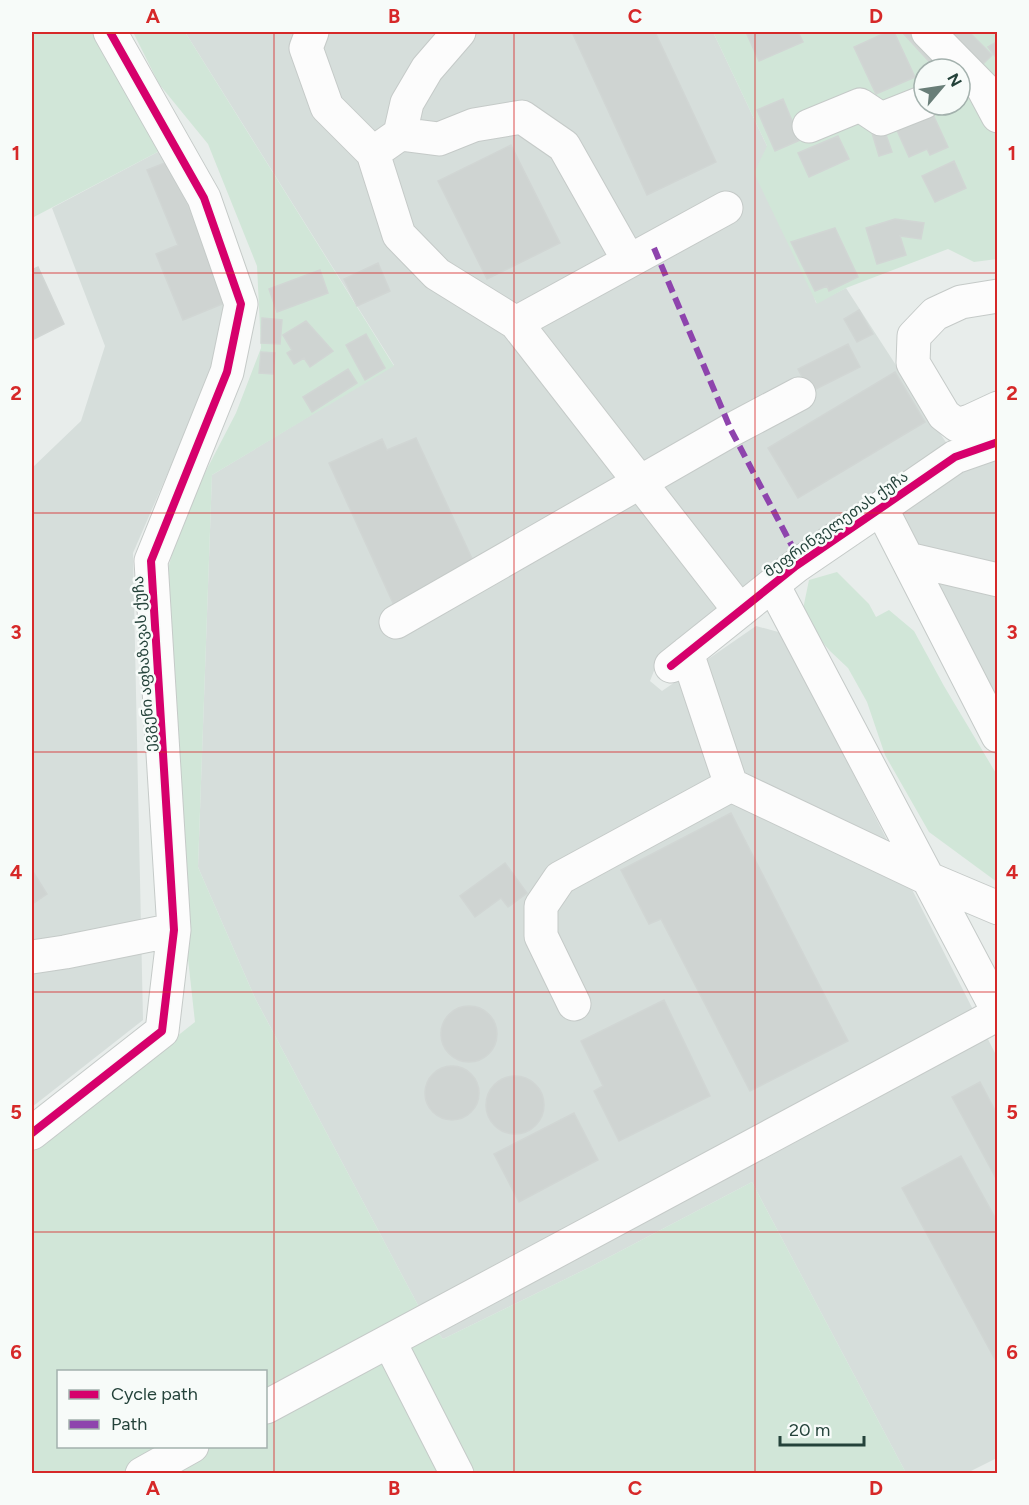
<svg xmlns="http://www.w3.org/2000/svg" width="1029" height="1505" viewBox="0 0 1029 1505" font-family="Figtree,'Noto Sans Georgian',sans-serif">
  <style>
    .built { fill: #d6dedb }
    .green { fill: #d1e6d8; fill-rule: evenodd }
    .building { fill: #cfd4d2; stroke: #d1d6d4; stroke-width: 1.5 }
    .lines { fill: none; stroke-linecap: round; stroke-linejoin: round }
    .minor-casing { stroke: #c5cac8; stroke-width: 35 }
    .minor { stroke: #fcfcfc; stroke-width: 33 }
    .quiet { stroke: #8e44ad; stroke-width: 6; stroke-dasharray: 12 6; stroke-linecap: butt }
    .cycleway-casing { stroke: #f7fbf9; stroke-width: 11 }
    .cycleway { stroke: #d6006c; stroke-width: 8 }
    .grid { fill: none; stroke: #d62828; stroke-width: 1.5; stroke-opacity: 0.55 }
    .labels { text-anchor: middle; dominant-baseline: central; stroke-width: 5; stroke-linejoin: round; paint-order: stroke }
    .street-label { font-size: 15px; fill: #24423a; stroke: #f7fbf9 }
    .neatline { fill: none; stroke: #d62828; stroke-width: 2 }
    .grid-label { font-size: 20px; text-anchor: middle; font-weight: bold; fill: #d62828 }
  </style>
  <rect width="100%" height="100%" fill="#e8edeb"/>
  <path class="built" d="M 185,32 L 713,32 L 767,146 L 816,303 L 846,288 L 947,444 L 661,653 L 650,681 L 662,691 L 756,626 L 782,633 L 997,1057 L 997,1458 L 967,1473 L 906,1473 L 752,1182 L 590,1267 L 443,1339 L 420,1309 L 255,998 L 198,867 L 212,475 L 394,365 Z
    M 169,146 L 237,292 L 215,364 L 133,553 L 143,1020 L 32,1107 L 32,468 L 81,421 L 105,346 L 52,208 Z
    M 997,453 L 997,710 L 896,510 L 961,465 Z"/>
  <path class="green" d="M 32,32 L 98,32 L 169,146 L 32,218 Z
    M 133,32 L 185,32 L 394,366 L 212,475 L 198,867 L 255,998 L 420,1309 L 443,1339 L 590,1267 L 752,1182 L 906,1473 L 32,1474 L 32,1151 L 195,1022 L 173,823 L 166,577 L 181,519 L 236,413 L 261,348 L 257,266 L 208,144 L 159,84 ZM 58,1372 L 266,1372 L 266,1446 L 58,1446 Z
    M 713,32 L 997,32 L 997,259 L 974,262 L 948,249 L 846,288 L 817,304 L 754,173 L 767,146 ZM 924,69 L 960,69 L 960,105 L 924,105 Z
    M 837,572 L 869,604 L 876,617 L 889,610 L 914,631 L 944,686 L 997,775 L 997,882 L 929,832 L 885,755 L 867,702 L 848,668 L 830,651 L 812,630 L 803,609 L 809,580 Z"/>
  <path class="building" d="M 572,32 L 655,32 L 716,162 L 647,195 Z
    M 746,32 L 798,32 L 803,42 L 759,61 Z
    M 887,32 L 894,32 L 915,77 L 876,94 L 854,47 Z
    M 904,32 L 923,32 L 943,69 L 936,69 L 903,33 Z
    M 941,32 L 969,32 L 992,55 L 978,69 Z
    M 998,41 L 998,60 L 988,47 Z
    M 783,99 L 800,140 L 775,151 L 757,110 Z
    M 930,108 L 948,147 L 930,155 L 927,149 L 909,157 L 894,124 Z
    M 884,129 L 892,152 L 879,156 L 872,133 Z
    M 838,136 L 849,159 L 809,177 L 798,153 Z
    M 511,145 L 560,243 L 487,279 L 438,181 Z
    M 170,161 L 227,302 L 183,320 L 156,254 L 178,245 L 147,170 Z
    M 954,161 L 966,188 L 935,202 L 922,176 Z
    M 895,219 L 924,223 L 921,239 L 900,236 L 906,255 L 877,264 L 866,228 Z
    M 835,228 L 858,277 L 829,291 L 827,286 L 815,291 L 791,242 Z
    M 378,263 L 390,291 L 357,306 L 344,279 Z
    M 38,267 L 64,324 L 32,340 L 32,270 Z
    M 320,270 L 328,293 L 277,312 L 269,289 Z
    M 859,310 L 873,334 L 857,342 L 844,319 Z
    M 262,318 L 282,320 L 280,344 L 261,343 Z
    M 306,321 L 333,351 L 310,367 L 304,358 L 294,364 L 287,353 L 292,350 L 283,335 Z
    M 366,334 L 385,368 L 365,380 L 346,345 Z
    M 848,344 L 860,367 L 810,392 L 798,369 Z
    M 261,352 L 275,353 L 273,374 L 259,373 Z
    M 348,369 L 357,383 L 312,412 L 303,397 Z
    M 895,372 L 925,422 L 798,498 L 768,448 Z
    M 416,438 L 475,565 L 393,603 L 329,463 L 382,439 L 387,450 Z
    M 731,813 L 848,1041 L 750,1091 L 661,919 L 649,924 L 621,870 Z
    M 505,863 L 527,893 L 508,907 L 501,898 L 475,917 L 460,896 Z
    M 32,870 L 47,894 L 32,904 Z
    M 664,1000 L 710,1096 L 619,1141 L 594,1091 L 603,1086 L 581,1041 Z
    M441 1034a28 28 0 1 1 56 0a28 28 0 1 1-56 0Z
    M425 1093a27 27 0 1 1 54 0a27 27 0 1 1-54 0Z
    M486 1105a29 29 0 1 1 58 0a29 29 0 1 1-58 0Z
    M 980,1082 L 998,1116 L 998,1182 L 952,1097 Z
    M 574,1113 L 598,1160 L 519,1202 L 494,1154 Z
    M 961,1156 L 998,1223 L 998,1365 L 902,1188 Z"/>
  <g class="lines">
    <defs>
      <path id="minor" d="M 312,32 L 306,48 L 327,107 L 373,153 L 399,235 L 437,274 L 516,323
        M 928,32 L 983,88 L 998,116
        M 809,126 L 860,105 L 881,119 L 924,102
        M 400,134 L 407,103 L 427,69 L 459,32
        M 373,153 L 400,134 L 439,139 L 474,125 L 522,117 L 564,146 L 629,261
        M 726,208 L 516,323 L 740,611
        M 998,296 L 961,302 L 935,314 L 914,336 L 913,363 L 944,415 L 957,425 L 970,421 L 998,408
        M 881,508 L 998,736
        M 908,559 L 998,580
        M 773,585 L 998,1011
        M 396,622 L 731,430 L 799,394
        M 687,653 L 731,785 L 927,878 L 998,908
        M 671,666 L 796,566 L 881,508 L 955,457 L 998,442
        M 32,957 L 65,952 L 174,930
        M 574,1004 L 541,936 L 541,906 L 560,878 L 731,785
        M 32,1133 L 162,1031 L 174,930 L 151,561 L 227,372 L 241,304 L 204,198 L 110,32
        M 389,1341 L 457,1474
        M 266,1407 L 998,1014
        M 142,1474 L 192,1446"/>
    </defs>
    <use href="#minor" class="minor-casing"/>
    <use href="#minor" class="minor"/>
    <path class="quiet" d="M 654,248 L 731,430 L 801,563"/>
    <defs>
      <path id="cycleway" d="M 671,666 L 796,566 L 881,508 L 955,457 L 998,442
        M 32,1133 L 162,1031 L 174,930 L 151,561 L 227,372 L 241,304 L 204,198 L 110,32"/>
    </defs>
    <use href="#cycleway" class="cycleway-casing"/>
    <use href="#cycleway" class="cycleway"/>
  </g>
  <path class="grid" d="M 274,32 L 274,1474M 514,32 L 514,1474M 755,32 L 755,1474M 32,273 L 998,273M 32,513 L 998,513M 32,752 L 998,752M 32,992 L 998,992M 32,1232 L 998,1232"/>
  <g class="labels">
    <g class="street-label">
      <text transform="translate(836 524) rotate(-35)">მეფრინველეთას ქუჩა</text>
      <text transform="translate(144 664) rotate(-94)">ევგენი აფხაზავას ქუჩა</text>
    </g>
  </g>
  <rect width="1029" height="1505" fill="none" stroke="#f7fbf9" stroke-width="66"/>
  <rect x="57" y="1370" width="210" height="78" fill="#f7fbf9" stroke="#a3b1ad" stroke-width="1.5"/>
  <rect x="69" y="1390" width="30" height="9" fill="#d6006c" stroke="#a3b1ad" stroke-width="1.5"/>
  <text x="111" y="1400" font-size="18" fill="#24423a">Cycle path</text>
  <rect x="69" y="1420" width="30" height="9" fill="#8e44ad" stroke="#a3b1ad" stroke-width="1.5"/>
  <text x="111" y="1430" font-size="18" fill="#24423a">Path</text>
  <g transform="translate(942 87) rotate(61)"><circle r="28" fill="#f7fbf9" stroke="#a3b1ad" stroke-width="1.5"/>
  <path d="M0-4.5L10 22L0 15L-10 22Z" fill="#697e78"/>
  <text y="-9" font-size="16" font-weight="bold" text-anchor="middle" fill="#24423a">N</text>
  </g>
  <path d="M780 1436v9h84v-9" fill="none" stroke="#24423a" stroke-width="3"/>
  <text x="789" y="1436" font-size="18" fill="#24423a" stroke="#f7fbf9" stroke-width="4.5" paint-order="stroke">20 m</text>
  <rect x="33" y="33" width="963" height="1439" class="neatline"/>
  <g class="grid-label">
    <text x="153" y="23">A</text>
    <text x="394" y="23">B</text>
    <text x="635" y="23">C</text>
    <text x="876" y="23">D</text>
    <text x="16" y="160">1</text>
    <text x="1012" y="160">1</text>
    <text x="16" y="400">2</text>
    <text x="1012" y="400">2</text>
    <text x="16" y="639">3</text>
    <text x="1012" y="639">3</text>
    <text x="16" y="879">4</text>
    <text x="1012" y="879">4</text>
    <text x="16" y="1119">5</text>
    <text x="1012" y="1119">5</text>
    <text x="16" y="1359">6</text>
    <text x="1012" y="1359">6</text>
    <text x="153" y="1495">A</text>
    <text x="394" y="1495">B</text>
    <text x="635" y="1495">C</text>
    <text x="876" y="1495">D</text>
  </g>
</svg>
